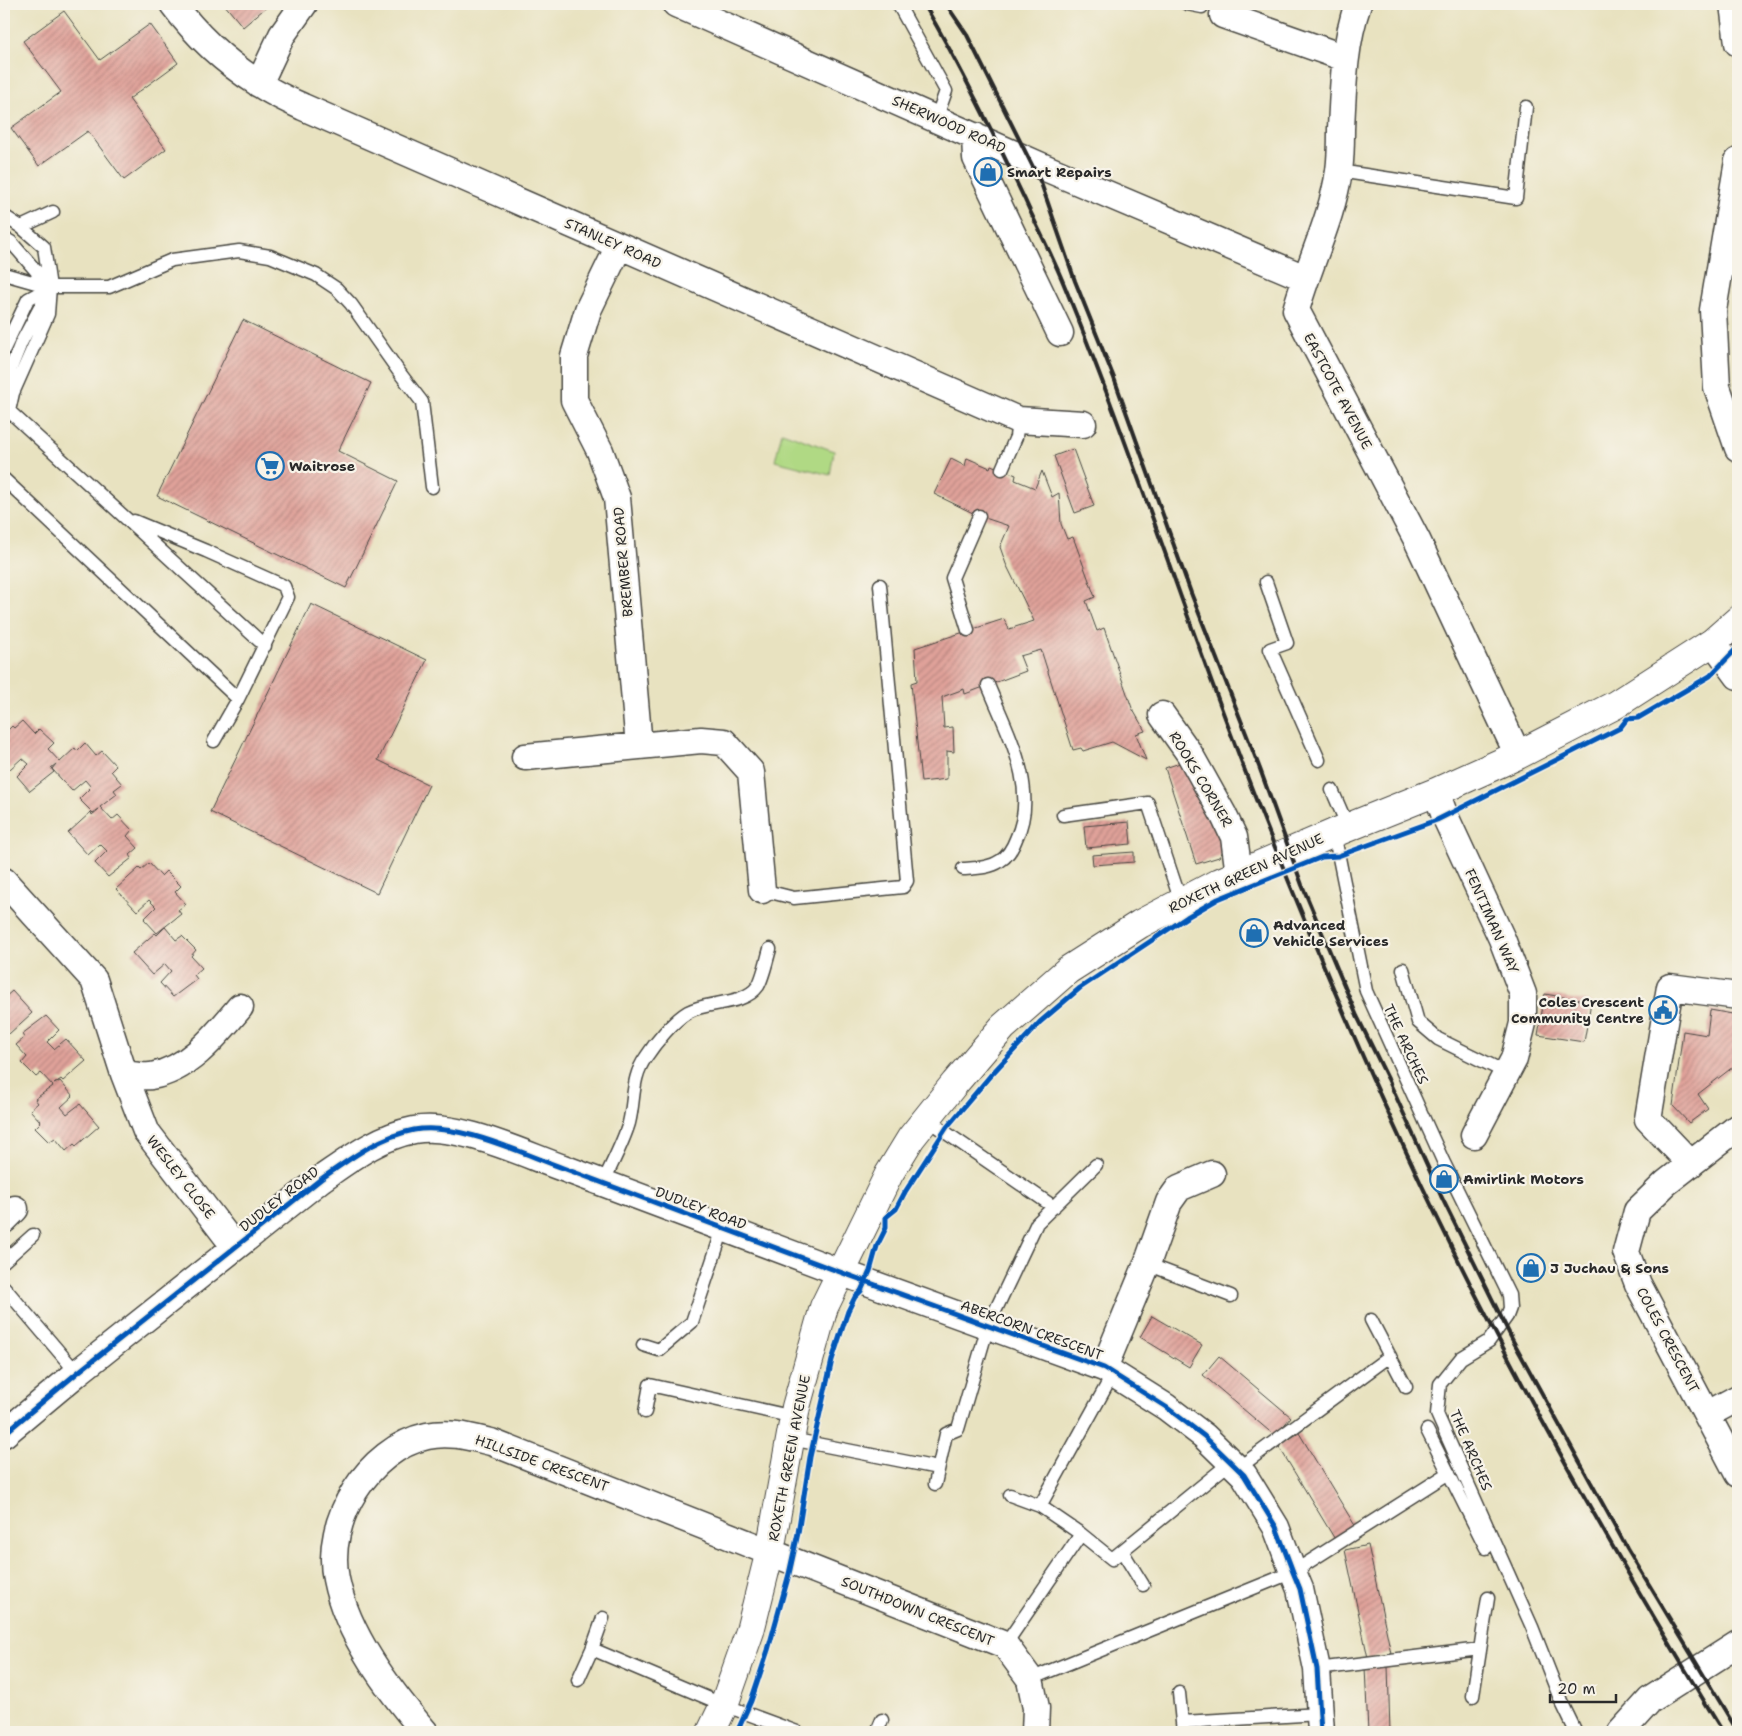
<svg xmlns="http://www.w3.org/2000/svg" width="1742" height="1736" viewBox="0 0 1742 1736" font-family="'Shantell Sans',sans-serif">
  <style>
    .green { fill: #b0d984; stroke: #6e8258 }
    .building { fill: url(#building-hatch) }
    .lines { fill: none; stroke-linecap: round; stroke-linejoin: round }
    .service-casing { stroke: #474641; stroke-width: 15 }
    .minor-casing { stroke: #474641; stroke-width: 29 }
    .tertiary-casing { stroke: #474641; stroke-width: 30 }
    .service { stroke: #fff; stroke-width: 12 }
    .minor { stroke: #fff; stroke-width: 26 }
    .tertiary { stroke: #fff; stroke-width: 28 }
    .rail { stroke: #2b2b2b; stroke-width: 4 }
    .cycleway-casing { stroke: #f7f3e8; stroke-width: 8 }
    .cycleway { stroke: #0057b8; stroke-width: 5 }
    .labels { text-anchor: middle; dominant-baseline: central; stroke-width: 4.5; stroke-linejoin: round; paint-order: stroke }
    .street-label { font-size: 14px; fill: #2b2b2b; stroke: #f7f3e8 }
    .poi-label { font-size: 14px; font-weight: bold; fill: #2b2b2b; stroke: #f7f3e8; text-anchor: start }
  </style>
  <defs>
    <pattern id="building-hatch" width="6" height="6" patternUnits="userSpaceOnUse" patternTransform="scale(1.25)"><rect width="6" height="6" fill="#e0a29a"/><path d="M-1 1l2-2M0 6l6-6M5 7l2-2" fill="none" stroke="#b6847e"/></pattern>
  </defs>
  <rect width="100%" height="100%" fill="#f7f3e8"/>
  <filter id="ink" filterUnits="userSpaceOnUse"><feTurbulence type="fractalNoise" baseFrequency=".02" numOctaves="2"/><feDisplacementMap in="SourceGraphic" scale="10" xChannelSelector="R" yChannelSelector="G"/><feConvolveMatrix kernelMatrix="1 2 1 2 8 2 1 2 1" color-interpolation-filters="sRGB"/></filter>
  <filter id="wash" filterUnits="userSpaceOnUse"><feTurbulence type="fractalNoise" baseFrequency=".0096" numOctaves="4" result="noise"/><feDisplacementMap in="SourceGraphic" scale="20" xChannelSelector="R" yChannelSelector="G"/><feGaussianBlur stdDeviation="1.12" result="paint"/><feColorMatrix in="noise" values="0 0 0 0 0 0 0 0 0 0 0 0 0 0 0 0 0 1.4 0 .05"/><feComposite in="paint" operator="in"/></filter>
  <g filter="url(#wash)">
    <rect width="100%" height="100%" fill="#e8e2c0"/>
    <path class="green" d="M 782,432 L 834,451 L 830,475 L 775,461 Z"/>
    <g id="blocks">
      <path class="building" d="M 224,4 L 270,4 L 243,27 Z
        M 64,11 L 100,60 L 150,24 L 178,63 L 129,99 L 166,149 L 124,180 L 88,131 L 39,166 L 11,128 L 61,92 L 23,41 Z
        M 243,320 L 371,383 L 338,451 L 398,481 L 346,588 L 157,496 Z
        M 1073,449 L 1094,506 L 1075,513 L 1054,456 Z
        M 967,458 L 990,468 L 991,465 L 1016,475 L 1015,480 L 1035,488 L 1042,471 L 1052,497 L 1059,493 L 1061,524 L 1067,539 L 1073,537 L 1095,597 L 1086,601 L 1097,631 L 1104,628 L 1132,708 L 1145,731 L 1136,734 L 1146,760 L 1112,742 L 1083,751 L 1081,748 L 1073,750 L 1041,650 L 1020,656 L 1026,671 L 965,694 L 964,689 L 942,697 L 944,728 L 953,727 L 954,752 L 947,751 L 947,779 L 921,782 L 911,683 L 917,681 L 915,648 L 1004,619 L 1009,629 L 1034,621 L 1006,564 L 1000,547 L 1009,526 L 979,516 L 934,494 L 951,459 L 965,466 Z
        M 311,604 L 427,660 L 378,760 L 429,785 L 377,893 L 210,812 Z
        M 22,721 L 34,734 L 39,729 L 54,743 L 48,749 L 60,762 L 75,748 L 77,751 L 85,743 L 96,756 L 102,751 L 116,766 L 111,771 L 122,784 L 114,790 L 117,794 L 100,807 L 112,820 L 118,815 L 132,830 L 127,836 L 138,848 L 130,855 L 132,858 L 108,877 L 95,863 L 107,851 L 100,844 L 88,855 L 68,833 L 91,812 L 92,815 L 99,809 L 93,813 L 79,799 L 91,787 L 85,780 L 72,791 L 52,769 L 56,764 L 51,768 L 54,772 L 30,791 L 17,776 L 29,764 L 22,758 L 10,769 L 4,762 L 4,734 L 12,726 L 14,728 Z
        M 1180,763 L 1204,801 L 1223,843 L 1223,851 L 1219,857 L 1196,864 L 1165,768 Z
        M 1129,822 L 1131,844 L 1086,848 L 1084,826 Z
        M 1134,852 L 1134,862 L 1093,865 L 1092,855 Z
        M 149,863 L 161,876 L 166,871 L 181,886 L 175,892 L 186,904 L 178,910 L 181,914 L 157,933 L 144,919 L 156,907 L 149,900 L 137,911 L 116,889 L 139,868 L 141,870 Z
        M 165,927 L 176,940 L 182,936 L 196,950 L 191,956 L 202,968 L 194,975 L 197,979 L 173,997 L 160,983 L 171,971 L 165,964 L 152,975 L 132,953 L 155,933 L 157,935 Z
        M 12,991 L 32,1013 L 9,1034 L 7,1031 L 4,1034 L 4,998 Z
        M 1545,994 L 1591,1002 L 1584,1042 L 1538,1035 Z
        M 1710,1010 L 1738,1015 L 1738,1063 L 1698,1094 L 1708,1109 L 1689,1123 L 1673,1106 L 1683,1031 L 1707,1035 Z
        M 46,1016 L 59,1030 L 47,1042 L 54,1049 L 66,1039 L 86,1061 L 63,1081 L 61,1079 L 54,1084 L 60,1081 L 73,1096 L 61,1107 L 67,1114 L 80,1104 L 99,1126 L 76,1146 L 74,1144 L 66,1151 L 55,1138 L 49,1142 L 35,1128 L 41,1122 L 30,1110 L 38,1103 L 35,1099 L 53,1086 L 41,1073 L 36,1077 L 22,1063 L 27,1057 L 16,1045 L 24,1038 L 22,1034 Z
        M 1152,1316 L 1202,1345 L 1189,1367 L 1140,1337 Z
        M 1219,1356 L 1291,1417 L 1275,1436 L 1203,1375 Z
        M 1299,1433 L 1357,1529 L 1336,1541 L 1278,1445 Z
        M 1368,1545 L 1391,1653 L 1368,1658 L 1345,1550 Z
        M 1388,1666 L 1390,1732 L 1368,1732 L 1365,1667 Z"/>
    </g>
  </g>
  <g filter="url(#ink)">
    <use href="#blocks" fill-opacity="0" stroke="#474641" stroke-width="1"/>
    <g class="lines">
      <defs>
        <path id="service" d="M 898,4 L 946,91 L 936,119
          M 1187,4 L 1202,7
          M 1339,171 L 1516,198 L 1526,107
          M 4,216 L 21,227 L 44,247 L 50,287 L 48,314 L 13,393 L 9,411 L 265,646
          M 21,227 L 53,212
          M 4,238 L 11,242 L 50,287
          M 4,274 L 50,287 L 109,287 L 172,260 L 239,251 L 270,256 L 316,275 L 337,289 L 351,304 L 402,376 L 422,402 L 432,487
          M 4,349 L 28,299 L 50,287
          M 4,385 L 21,343 L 46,296
          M 1002,469 L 1016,437 L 1018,420
          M 4,479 L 238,699
          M 134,521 L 206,551 L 284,586 L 288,597 L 238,699 L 214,741
          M 1266,582 L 1287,643 L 1270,649 L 1319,760
          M 968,630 L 952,578 L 979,516
          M 1332,790 L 1348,827
          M 1063,815 L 1148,803 L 1181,902
          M 1334,833 L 1366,991 L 1443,1161 L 1509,1295 L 1510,1308 L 1507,1316 L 1489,1341 L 1461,1358 L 1440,1384 L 1437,1414 L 1532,1627 L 1561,1701 L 1576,1732
          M 963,869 C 976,868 990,868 1000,861 C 1008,856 1013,847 1016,839 C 1040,789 1007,732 988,685
          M 762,890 L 794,898 L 903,887 L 907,881 L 880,585
          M 1403,969 L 1418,1022 L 1438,1039 L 1507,1073
          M 926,1119 L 1054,1207
          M 603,1183 C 612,1163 623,1143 629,1123 C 635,1099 631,1078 646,1057 C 655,1043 673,1021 688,1012 C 707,1001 744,1006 758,986 C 763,978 767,959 770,949
          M 4,1261 L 33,1235
          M 1147,1264 L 1231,1296
          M 4,1287 L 77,1373
          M 1371,1320 L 1406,1387
          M 643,1345 L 659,1350 L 692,1322 L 723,1229
          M 645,1412 L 650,1385 L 794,1417
          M 1427,1430 L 1486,1548
          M 791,1439 L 938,1468
          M 1237,1469 L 1390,1356
          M 935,1484 L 946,1434 L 958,1429 L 988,1326 L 1037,1223 L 1096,1165
          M 1010,1495 L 1040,1506 L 1081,1534 L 1112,1559 L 1231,1462
          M 1040,1506 L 1113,1374
          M 1122,1551 L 1143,1585
          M 1005,1645 L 1081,1534
          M 592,1649 L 724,1705 L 797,1732
          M 1317,1669 L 1480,1649
          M 1030,1679 L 1293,1572 L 1449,1473
          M 578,1680 L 592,1649 L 603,1618
          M 1179,1693 L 1183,1732
          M 1473,1696 L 1488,1598
          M 1183,1722 L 1320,1714
          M 877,1732 L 882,1720"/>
        <path id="minor" d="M 173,4 C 196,35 225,62 258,83 C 272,93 288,100 303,107 L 1018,420 L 1083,424
          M 676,4 L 1048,169 L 1305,278
          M 1358,4 C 1344,44 1343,87 1341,129 C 1341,142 1341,157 1339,171 C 1332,219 1309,263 1296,310 L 1417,540 L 1518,755
          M 1733,4 L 1738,43
          M 1223,15 L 1345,58
          M 259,84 L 282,35 L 304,4
          M 975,136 L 976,158 L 1060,333
          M 1738,161 L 1713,310 L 1717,387 L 1738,448
          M 619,246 L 588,310 L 574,356 L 574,400 L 600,451 L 617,498 L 639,746
          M 1713,642 L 1738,676
          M 1162,715 L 1189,753 L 1223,814 L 1234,837 L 1239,874
          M 525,757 L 701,740 L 724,742 L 751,772 L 762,890
          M 1436,792 L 1445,816 L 1502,939 L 1523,994 L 1523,1023 L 1514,1059 L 1474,1135
          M 4,881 L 94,980 L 124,1074 L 146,1131 L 235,1247
          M 124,1074 C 133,1075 143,1077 151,1076 C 189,1070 217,1034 240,1007
          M 1738,1127 L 1666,1183 L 1637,1211 L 1626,1252 L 1638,1284 L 1738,1474
          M 1691,1164 L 1648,1119 L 1670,987 L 1738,996
          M 4,1220 L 15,1209
          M 1104,1368 L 1147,1264 L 1169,1202 L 1179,1188 L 1212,1174
          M 1708,1414 L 1738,1398
          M 4,1434 L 77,1373 L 321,1179 C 350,1159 378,1137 414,1130 C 457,1122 521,1153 563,1168 C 655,1202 747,1238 840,1272 L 1104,1368 L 1166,1407 L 1204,1436 L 1244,1475 L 1276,1527 L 1293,1572 L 1300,1589 L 1317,1669 L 1321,1732
          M 425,1732 C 389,1690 347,1635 336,1579 C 324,1521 368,1449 427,1436 C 449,1431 470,1437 491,1442 L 1005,1645 L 1030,1679 L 1036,1708 L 1035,1732
          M 1621,1732 L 1650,1700 L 1738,1644"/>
        <path id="tertiary" d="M 711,1732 L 724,1705 L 750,1631 L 770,1551 L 796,1407 L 824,1307 L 889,1174 L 911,1138 L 955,1083 L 1003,1027 L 1068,970 L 1140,924 L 1220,882 L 1334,833 L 1436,792 L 1518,755 L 1615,705 L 1713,642 L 1738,620"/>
      </defs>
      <use href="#service" class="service-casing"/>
      <use href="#minor" class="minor-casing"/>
      <use href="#tertiary" class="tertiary-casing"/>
      <use href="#service" class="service"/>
      <use href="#minor" class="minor"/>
      <use href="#tertiary" class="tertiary"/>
      <path class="rail" d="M 924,4 C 961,67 993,133 1025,200 C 1038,229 1053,257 1065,287 C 1139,467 1197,654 1270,835 C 1334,995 1403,1154 1482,1307 C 1556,1452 1638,1593 1723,1732
        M 946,4 L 967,35 L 1041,183 L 1075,281 L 1114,378 L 1191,593 L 1260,769 L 1302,885 L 1357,1016 L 1388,1079 L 1441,1196 L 1512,1339 L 1627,1548 L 1738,1732"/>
      <defs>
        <path id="cycleway" d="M 4,1434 L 77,1373 L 321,1179 C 350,1159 378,1137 414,1130 C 457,1122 521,1153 563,1168 C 655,1202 747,1238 840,1272 L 1104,1368 L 1166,1407 L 1204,1436 L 1244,1475 L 1276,1527 L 1293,1572 L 1300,1589 L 1317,1669 L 1321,1732
          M 737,1732 L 751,1701 L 768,1650 L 789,1574 L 798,1533 L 810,1457 L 832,1360 L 848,1311 L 855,1297 L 861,1291 L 870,1271 L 877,1246 L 886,1228 L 886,1217 L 896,1209 L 905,1192 L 947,1127 L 990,1076 L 1040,1022 L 1080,988 L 1187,917 L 1218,899 L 1322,857 L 1338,856 L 1437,820 L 1620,728 L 1627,719 L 1638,718 L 1710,676 L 1738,647"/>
      </defs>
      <use href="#cycleway" class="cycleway-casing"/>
      <use href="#cycleway" class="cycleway"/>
    </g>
  </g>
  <defs>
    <symbol id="shop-ring" viewBox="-11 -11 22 22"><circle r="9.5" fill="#f7f3e8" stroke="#1f6fb2" stroke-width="1.5"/><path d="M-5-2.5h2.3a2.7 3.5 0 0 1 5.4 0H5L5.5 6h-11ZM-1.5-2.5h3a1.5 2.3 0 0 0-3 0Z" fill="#1f6fb2"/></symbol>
    <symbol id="supermarket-ring" viewBox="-11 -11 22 22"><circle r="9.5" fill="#f7f3e8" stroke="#1f6fb2" stroke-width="1.5"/><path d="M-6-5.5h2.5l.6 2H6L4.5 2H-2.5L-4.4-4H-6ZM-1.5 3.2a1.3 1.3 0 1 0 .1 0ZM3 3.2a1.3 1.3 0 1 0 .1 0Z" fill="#1f6fb2"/></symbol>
    <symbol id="civic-ring" viewBox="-11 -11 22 22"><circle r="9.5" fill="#f7f3e8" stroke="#1f6fb2" stroke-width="1.5"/><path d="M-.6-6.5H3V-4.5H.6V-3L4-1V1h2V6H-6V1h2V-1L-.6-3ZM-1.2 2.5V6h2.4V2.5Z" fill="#1f6fb2"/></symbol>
  </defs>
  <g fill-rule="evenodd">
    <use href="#shop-ring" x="972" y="156" width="32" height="32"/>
    <use href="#supermarket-ring" x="254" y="450" width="32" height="32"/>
    <use href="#shop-ring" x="1238" y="917" width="32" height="32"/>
    <use href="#civic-ring" x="1647" y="994" width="32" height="32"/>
    <use href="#shop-ring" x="1428" y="1163" width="32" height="32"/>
    <use href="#shop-ring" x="1515" y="1252" width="32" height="32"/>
  </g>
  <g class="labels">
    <g class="street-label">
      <text transform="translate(949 124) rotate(24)">SHERWOOD ROAD</text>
      <text transform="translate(613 243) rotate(24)">STANLEY ROAD</text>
      <text transform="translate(1338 391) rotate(62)">EASTCOTE AVENUE</text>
      <text transform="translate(623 562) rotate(-95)">BREMBER ROAD</text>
      <text transform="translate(1201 779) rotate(59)">ROOKS CORNER</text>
      <text transform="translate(1246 873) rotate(-25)">ROXETH GREEN AVENUE</text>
      <text transform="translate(1492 921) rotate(66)">FENTIMAN WAY</text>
      <text transform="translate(1406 1044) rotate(65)">THE ARCHES</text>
      <text transform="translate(181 1177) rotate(52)">WESLEY CLOSE</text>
      <text transform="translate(279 1199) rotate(-38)">DUDLEY ROAD</text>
      <text transform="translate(701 1208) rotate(21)">DUDLEY ROAD</text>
      <text transform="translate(1032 1330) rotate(20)">ABERCORN CRESCENT</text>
      <text transform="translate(1668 1340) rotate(62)">COLES CRESCENT</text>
      <text transform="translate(1471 1450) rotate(67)">THE ARCHES</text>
      <text transform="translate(789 1458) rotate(-79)">ROXETH GREEN AVENUE</text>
      <text transform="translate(542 1463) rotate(20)">HILLSIDE CRESCENT</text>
      <text transform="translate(918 1611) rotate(22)">SOUTHDOWN CRESCENT</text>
    </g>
    <g class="poi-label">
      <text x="1007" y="172">Smart Repairs</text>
      <text x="289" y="466">Waitrose</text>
      <text x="1273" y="925">Advanced<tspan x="1273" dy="16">Vehicle Services</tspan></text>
      <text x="1644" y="1002" text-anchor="end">Coles Crescent<tspan x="1644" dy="16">Community Centre</tspan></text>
      <text x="1463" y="1179">Amirlink Motors</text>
      <text x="1550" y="1268">J Juchau &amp; Sons</text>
    </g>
  </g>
  <rect width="1742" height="1736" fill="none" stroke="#f7f3e8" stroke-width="20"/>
  <path d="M1550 1694v8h66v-8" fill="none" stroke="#2b2b2b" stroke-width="2.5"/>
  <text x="1557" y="1694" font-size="15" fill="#2b2b2b" stroke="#f7f3e8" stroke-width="4" paint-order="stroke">20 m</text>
</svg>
